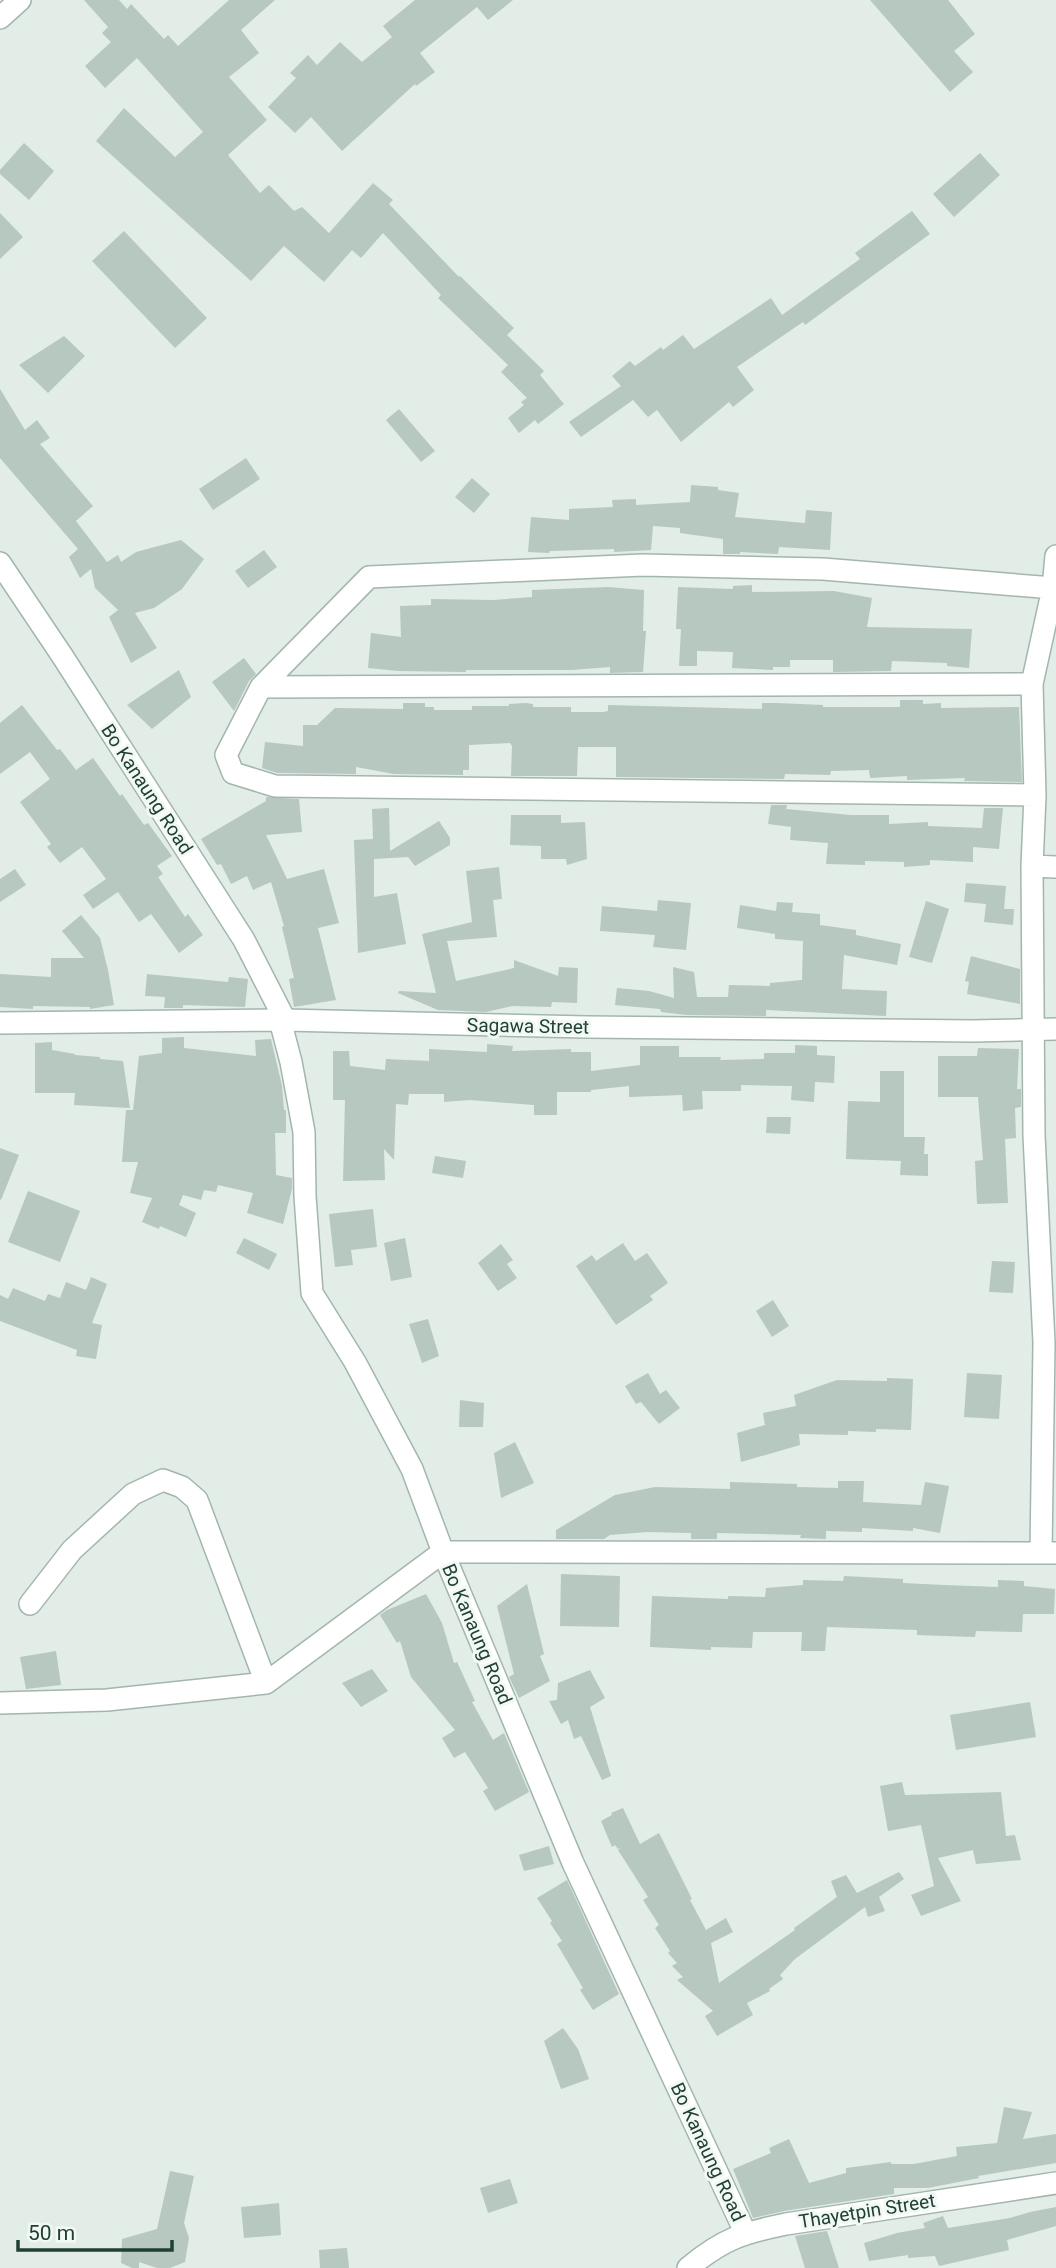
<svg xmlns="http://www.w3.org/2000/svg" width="1056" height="2268" viewBox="0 0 1056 2268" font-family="Roboto,sans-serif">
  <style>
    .building { fill: #b6c8bf }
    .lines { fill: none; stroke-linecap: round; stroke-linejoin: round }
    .minor-casing { stroke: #a3b6ad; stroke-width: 24 }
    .tertiary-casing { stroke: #a3b6ad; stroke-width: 24 }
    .minor { stroke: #fff; stroke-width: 21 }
    .tertiary { stroke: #fff; stroke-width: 21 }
    .labels { text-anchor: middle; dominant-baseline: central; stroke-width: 6; stroke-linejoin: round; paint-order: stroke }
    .street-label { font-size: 19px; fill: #204033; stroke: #f2f9f5 }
  </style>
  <rect width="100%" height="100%" fill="#e1ede6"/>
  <path class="building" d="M 84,0 L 119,0 L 127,9 L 131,4 L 164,39 L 168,35 L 178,46 L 229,0 L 275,0 L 241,30 L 259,53 L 229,77 L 267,120 L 228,155 L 260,193 L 269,185 L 294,211 L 302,207 L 329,233 L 373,183 L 393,200 L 389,204 L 459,277 L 460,276 L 514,328 L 507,335 L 544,371 L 540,375 L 564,404 L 538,424 L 535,420 L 519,433 L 508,418 L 524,405 L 521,402 L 527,398 L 501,372 L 508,365 L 438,298 L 441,295 L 383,233 L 361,258 L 352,250 L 324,282 L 284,246 L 251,281 L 96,141 L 124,108 L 175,157 L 203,132 L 137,58 L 105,88 L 85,66 L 111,42 L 102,33 L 108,27 Z
    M 415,0 L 513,0 L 488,20 L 477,7 L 420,53 L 435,72 L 416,86 L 415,84 L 342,151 L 311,117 L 295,133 L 268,107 L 296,78 L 290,73 L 308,55 L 317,65 L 340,42 L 362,62 L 392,37 L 383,26 Z
    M 870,0 L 948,0 L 975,34 L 954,51 L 973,72 L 950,92 Z
    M 24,143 L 54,171 L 29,200 L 0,174 L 0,170 Z
    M 980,153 L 1000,175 L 954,217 L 933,194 Z
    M 912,211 L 930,234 L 805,325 L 803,322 L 737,367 L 754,390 L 733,407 L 729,402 L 681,442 L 657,410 L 648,417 L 633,400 L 581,437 L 569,422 L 621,386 L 612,376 L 630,361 L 635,366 L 661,347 L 663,350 L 683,335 L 694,349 L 771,298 L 782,315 L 860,259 L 855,253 Z
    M 0,213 L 23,237 L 0,259 Z
    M 124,231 L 207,318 L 175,348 L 92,261 Z
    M 64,336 L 85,356 L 48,393 L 19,365 Z
    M 0,389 L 25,430 L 37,420 L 50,438 L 40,444 L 93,506 L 76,521 L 107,562 L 118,555 L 121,562 L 136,552 L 181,540 L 204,559 L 182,589 L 154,608 L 135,613 L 157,648 L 131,663 L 109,617 L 118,610 L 95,588 L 91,569 L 80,578 L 69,557 L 78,549 L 0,458 Z
    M 399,409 L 435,451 L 421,462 L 386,420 Z
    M 246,458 L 260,479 L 213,510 L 199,489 Z
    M 472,478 L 490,494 L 474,513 L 455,497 Z
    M 691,485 L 718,487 L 718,490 L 739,493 L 735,517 L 805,523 L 806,510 L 832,512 L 830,550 L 779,547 L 778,554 L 740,552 L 740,554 L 723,554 L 723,539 L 680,533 L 680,528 L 653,526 L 651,550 L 614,552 L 614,549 L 550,551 L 549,553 L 528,552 L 531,517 L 569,520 L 569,509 L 613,507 L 612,500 L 636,499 L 636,505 L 690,502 Z
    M 264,550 L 277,567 L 248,588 L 235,571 Z
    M 752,585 L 752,592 L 834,591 L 872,598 L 867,627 L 972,629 L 969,668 L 947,666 L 947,663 L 892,661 L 891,671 L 833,672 L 833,660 L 790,660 L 790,667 L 773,667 L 773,670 L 732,668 L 733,652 L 697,651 L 697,666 L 679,666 L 681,629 L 676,629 L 678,587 L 733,589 L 733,586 Z
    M 608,587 L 644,590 L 643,631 L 646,631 L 643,672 L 610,673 L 610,667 L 572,670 L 466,670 L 466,672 L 398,671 L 368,668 L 371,633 L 401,637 L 400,606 L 431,605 L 431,599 L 493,600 L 532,597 L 532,590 Z
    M 244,658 L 256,674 L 249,681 L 234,711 L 212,682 Z
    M 179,670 L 191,697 L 152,729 L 127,705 Z
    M 900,700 L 923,700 L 923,704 L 941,703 L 941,708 L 1019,707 L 1022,782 L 964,781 L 965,778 L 907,780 L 907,776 L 870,778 L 869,770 L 831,771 L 830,775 L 785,774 L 784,779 L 616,777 L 616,747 L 578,747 L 577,776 L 511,776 L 512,746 L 510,743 L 469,745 L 469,770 L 463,770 L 463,775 L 394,774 L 356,767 L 356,774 L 277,773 L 262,768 L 265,742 L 303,746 L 303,725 L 317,725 L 335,708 L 403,709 L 403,703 L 425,703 L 425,707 L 434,707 L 434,710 L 472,710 L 472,706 L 509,706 L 509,704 L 526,703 L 533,704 L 533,707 L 571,707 L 571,712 L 603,712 L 608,711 L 608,705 L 762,709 L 762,703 L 776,703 L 823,705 L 823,707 L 900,707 Z
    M 22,705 L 57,750 L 60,749 L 76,770 L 93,758 L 120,796 L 122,794 L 144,825 L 148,823 L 172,856 L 157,866 L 163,874 L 158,877 L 185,917 L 188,914 L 203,935 L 179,953 L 151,914 L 139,922 L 118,892 L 93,909 L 83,895 L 106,879 L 82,847 L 60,863 L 47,847 L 51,844 L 20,802 L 50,779 L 30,752 L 0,774 L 0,723 Z
    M 266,797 L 299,799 L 302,832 L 266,835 L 287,879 L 324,869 L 339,923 L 318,928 L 336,1000 L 294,1007 L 289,979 L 294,978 L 282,927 L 284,926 L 271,882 L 253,890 L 247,876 L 231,884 L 221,864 L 217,865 L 201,839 L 266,801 Z
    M 771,805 L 787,805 L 786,809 L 851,815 L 889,815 L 889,824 L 928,822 L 928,826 L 982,828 L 984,808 L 1003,808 L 999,849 L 973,847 L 973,862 L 930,860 L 930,865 L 904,867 L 904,862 L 865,861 L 865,865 L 826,864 L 828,843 L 790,840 L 791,827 L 768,824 Z
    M 389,808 L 390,851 L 439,821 L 450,838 L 450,845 L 415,866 L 408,857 L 374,859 L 374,897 L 397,893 L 406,944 L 358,953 L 354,840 L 373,839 L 372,809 Z
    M 511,815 L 561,815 L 561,823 L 585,822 L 587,859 L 567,865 L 566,859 L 541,859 L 541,846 L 510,845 Z
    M 499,867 L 502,899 L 493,900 L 497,937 L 447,941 L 456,981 L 514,968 L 514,960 L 558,976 L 559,967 L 578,968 L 577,1003 L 552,1002 L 551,1007 L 512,1006 L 486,1012 L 438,1010 L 398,993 L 399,991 L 436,993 L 422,934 L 472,922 L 466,871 Z
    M 15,869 L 26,885 L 0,902 L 0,879 Z
    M 966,883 L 1006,886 L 1004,909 L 1014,909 L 1013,925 L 984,922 L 986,904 L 964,902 Z
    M 658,900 L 691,903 L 686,950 L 653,947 L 655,935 L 600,931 L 602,906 L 657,911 Z
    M 926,901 L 949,909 L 932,963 L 909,957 Z
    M 777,902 L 793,903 L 792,912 L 820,914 L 820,925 L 856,930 L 856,935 L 901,944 L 897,965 L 844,955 L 842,989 L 887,991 L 886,1016 L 766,1010 L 766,1016 L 687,1015 L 661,1012 L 660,1009 L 615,1005 L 617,988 L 649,991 L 674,998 L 673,967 L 694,972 L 697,997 L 728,997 L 729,985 L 770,986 L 770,983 L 802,980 L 803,941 L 775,939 L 775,934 L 737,928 L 740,905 L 776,911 Z
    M 81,915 L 100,938 L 108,970 L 114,1005 L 90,1009 L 90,1007 L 33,1006 L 33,1009 L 0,1007 L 0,974 L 51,977 L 51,958 L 84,958 L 62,931 Z
    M 971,956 L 1020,969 L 1020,1004 L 967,994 L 969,982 L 965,981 Z
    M 147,974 L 228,982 L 229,977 L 248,979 L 245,1007 L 183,1005 L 183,1008 L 164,1008 L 165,997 L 145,996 Z
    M 184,1037 L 184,1048 L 256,1056 L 255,1040 L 271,1039 L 282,1086 L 284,1110 L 286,1110 L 286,1133 L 275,1133 L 276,1175 L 292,1178 L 292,1189 L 283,1224 L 247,1213 L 253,1193 L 218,1185 L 216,1192 L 204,1190 L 201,1200 L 183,1195 L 179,1205 L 196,1213 L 186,1237 L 160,1226 L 159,1229 L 142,1222 L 152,1198 L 130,1193 L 138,1162 L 122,1162 L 126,1110 L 133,1110 L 139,1056 L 162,1053 L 162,1038 Z
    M 52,1042 L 52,1050 L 75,1054 L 75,1055 L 100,1057 L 100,1059 L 123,1061 L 130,1108 L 74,1105 L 75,1093 L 35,1093 L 35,1043 Z
    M 487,1044 L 513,1046 L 512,1051 L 571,1049 L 571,1052 L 591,1052 L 591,1071 L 640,1065 L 640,1046 L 679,1046 L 679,1057 L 721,1057 L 720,1060 L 764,1059 L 764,1053 L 795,1053 L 795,1045 L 817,1046 L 817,1055 L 835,1056 L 834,1083 L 815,1082 L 814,1102 L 791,1100 L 792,1086 L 741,1085 L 741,1091 L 702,1091 L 703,1109 L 683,1111 L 682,1095 L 629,1097 L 629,1086 L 591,1090 L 591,1092 L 557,1092 L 557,1115 L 534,1115 L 534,1105 L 470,1100 L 444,1102 L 444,1094 L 409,1094 L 408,1105 L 396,1104 L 394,1160 L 384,1149 L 385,1180 L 343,1181 L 345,1100 L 333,1100 L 333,1051 L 349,1051 L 350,1066 L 385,1070 L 386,1059 L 429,1061 L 429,1049 L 487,1052 Z
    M 978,1048 L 1019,1049 L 1017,1089 L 1021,1089 L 1021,1107 L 1015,1108 L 1016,1138 L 1005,1139 L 1008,1203 L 977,1204 L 975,1161 L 983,1160 L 978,1097 L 938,1097 L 938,1056 L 977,1056 Z
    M 880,1071 L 904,1071 L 904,1137 L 925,1137 L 924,1154 L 928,1154 L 928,1176 L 900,1175 L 901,1161 L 846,1159 L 848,1101 L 880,1102 Z
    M 767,1117 L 791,1117 L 790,1134 L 766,1133 Z
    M 0,1148 L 19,1155 L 1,1200 L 0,1199 Z
    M 435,1156 L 466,1161 L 463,1178 L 432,1173 Z
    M 28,1191 L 80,1211 L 60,1262 L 8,1242 Z
    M 373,1209 L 377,1247 L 351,1250 L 353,1265 L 335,1267 L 329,1214 Z
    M 244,1238 L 277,1254 L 269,1270 L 236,1253 Z
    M 405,1238 L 412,1277 L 391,1281 L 384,1243 Z
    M 623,1243 L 635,1261 L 647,1253 L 668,1283 L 650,1296 L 653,1300 L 616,1325 L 576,1266 L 592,1255 L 596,1261 Z
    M 501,1244 L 513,1260 L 507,1264 L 517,1278 L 498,1291 L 478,1263 Z
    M 992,1261 L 1015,1262 L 1013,1293 L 989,1292 Z
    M 91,1277 L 107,1284 L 92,1323 L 102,1325 L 96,1359 L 76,1356 L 77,1350 L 0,1321 L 0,1295 L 8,1299 L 13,1288 L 45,1301 L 48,1294 L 60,1298 L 66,1282 L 86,1290 Z
    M 773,1300 L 789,1326 L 772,1337 L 756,1311 Z
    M 428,1319 L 439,1356 L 422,1363 L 409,1324 Z
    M 648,1373 L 660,1394 L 666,1390 L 680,1408 L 659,1424 L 641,1402 L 636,1404 L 625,1386 Z
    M 967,1373 L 1002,1375 L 999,1419 L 964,1417 Z
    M 887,1378 L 913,1379 L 911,1430 L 876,1429 L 876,1432 L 848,1431 L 848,1435 L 799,1434 L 800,1445 L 741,1462 L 737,1433 L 765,1425 L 763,1413 L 796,1406 L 794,1395 L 837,1380 L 887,1381 Z
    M 460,1400 L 484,1403 L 483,1427 L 459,1427 Z
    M 515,1442 L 534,1483 L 501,1498 L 494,1453 Z
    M 838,1481 L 864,1481 L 863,1502 L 921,1505 L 925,1482 L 949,1486 L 940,1533 L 913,1528 L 913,1531 L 862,1528 L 862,1532 L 826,1531 L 826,1539 L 800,1538 L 801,1535 L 717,1533 L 717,1539 L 691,1539 L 691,1533 L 647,1532 L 610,1535 L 604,1539 L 556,1539 L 556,1530 L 615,1495 L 655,1487 L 730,1489 L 730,1482 L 797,1484 L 797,1487 L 838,1488 Z
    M 561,1574 L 620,1576 L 619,1627 L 560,1626 Z
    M 844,1576 L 903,1579 L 903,1583 L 944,1585 L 998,1587 L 998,1580 L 1024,1581 L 1024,1586 L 1055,1589 L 1054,1614 L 1023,1614 L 1022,1632 L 976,1631 L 975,1637 L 917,1635 L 917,1630 L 827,1627 L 825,1651 L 801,1651 L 802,1632 L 753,1632 L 752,1648 L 711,1647 L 711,1650 L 650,1647 L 652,1596 L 728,1599 L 728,1596 L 765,1597 L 766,1588 L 803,1585 L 803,1580 L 843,1581 Z
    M 527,1584 L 544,1654 L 540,1656 L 550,1681 L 519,1698 L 509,1677 L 514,1674 L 497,1606 Z
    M 426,1594 L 442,1623 L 454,1663 L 457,1662 L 475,1701 L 472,1702 L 493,1740 L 504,1733 L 529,1792 L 495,1811 L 483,1791 L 488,1788 L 465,1752 L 454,1758 L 442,1738 L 455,1730 L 411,1677 L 400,1641 L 397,1643 L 380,1615 L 387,1610 Z
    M 56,1651 L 61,1685 L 26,1689 L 20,1657 Z
    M 372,1669 L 388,1691 L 361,1707 L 342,1683 Z
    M 590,1670 L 605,1698 L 590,1707 L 611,1776 L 602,1780 L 581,1736 L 574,1739 L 568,1720 L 561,1724 L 549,1701 L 557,1700 L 558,1683 Z
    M 1030,1702 L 1036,1737 L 956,1750 L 950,1715 Z
    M 902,1782 L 905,1795 L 1001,1792 L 1006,1836 L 1015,1835 L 1021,1860 L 976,1864 L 973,1850 L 938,1858 L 961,1901 L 921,1916 L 911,1895 L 934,1886 L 921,1825 L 888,1831 L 880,1786 Z
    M 623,1808 L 640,1844 L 659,1833 L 692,1899 L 690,1900 L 706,1930 L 726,1918 L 733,1932 L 711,1943 L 719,1983 L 795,1930 L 794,1928 L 837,1897 L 831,1881 L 846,1875 L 857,1893 L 899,1872 L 904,1879 L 879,1897 L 885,1911 L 868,1917 L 865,1907 L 795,1959 L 780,1975 L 783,1979 L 769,1989 L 770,1991 L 747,2003 L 753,2015 L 717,2036 L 705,2016 L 713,2011 L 677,1980 L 683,1977 L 672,1966 L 677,1963 L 668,1953 L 670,1951 L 655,1928 L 659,1925 L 643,1900 L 648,1897 L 618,1850 L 621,1848 L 618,1849 L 615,1845 L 612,1847 L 601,1821 L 612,1815 L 611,1813 Z
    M 549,1846 L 554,1864 L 524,1871 L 519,1855 Z
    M 567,1880 L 619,1994 L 593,2010 L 580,1990 L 583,1988 L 557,1944 L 562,1941 L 550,1923 L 552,1921 L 537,1898 Z
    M 563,2028 L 578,2049 L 589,2079 L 561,2089 L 544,2041 Z
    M 1004,2107 L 1032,2112 L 1023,2139 L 1056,2134 L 1056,2163 L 978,2176 L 979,2178 L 928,2188 L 894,2188 L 894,2194 L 784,2211 L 753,2218 L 733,2169 L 771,2153 L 769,2148 L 789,2139 L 809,2183 L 846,2173 L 846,2168 L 891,2162 L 891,2164 L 914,2164 L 957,2156 L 956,2147 L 997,2143 Z
    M 170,2171 L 194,2176 L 184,2223 L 189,2238 L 185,2262 L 170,2268 L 157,2268 L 139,2262 L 139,2268 L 132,2268 L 121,2263 L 122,2239 L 157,2229 Z
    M 510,2179 L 518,2203 L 488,2213 L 480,2188 Z
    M 279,2203 L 281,2235 L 244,2238 L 241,2207 Z
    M 1056,2207 L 1056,2226 L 1007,2240 L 1009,2250 L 939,2266 L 935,2256 L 908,2258 L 908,2255 L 869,2261 L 864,2243 L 897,2233 L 925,2228 L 923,2223 L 943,2216 L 948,2228 L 1010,2218 L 1030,2212 Z
    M 827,2231 L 839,2268 L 805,2268 L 795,2236 Z
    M 347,2248 L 349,2268 L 320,2268 L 319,2250 Z"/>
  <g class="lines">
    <defs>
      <path id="minor" d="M 0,18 L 20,0
        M 0,563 L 63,657 L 244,940 L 285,1020
        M 261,687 L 1032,684
        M 1035,795 L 275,786 L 233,773 L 226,755 L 261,687 L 369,577 L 643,565 L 823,569 L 1053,588
        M 1032,866 L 1056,867
        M 280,1020 L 291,1062 L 304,1132 L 305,1196 L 312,1293 L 355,1362 L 412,1469 L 443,1552 L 573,1863 L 745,2232
        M 1041,1553 L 1044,1343 L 1034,1135 L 1032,866 L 1035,795 L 1032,684 L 1053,588 L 1056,556
        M 30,1604 L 72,1550 L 133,1494 L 163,1480 L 182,1487 L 197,1500 L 266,1683
        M 0,1703 L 107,1700 L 266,1683 L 443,1552 L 1056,1553
        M 688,2268 C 723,2239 742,2233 786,2224 L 1056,2183"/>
      <path id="tertiary" d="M 0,1023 L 285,1020 L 587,1027 L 973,1031 L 1056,1029"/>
    </defs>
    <use href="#minor" class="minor-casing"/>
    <use href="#tertiary" class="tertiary-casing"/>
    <use href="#minor" class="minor"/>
    <use href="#tertiary" class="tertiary"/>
  </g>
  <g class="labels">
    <g class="street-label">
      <text transform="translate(147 789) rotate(57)">Bo Kanaung Road</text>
      <text transform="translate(528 1026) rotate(1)">Sagawa Street</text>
      <text transform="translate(477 1634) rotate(67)">Bo Kanaung Road</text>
      <text transform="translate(708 2152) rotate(65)">Bo Kanaung Road</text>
      <text transform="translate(867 2211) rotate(-9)">Thayetpin Street</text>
    </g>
  </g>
  <path d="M18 2240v10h154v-10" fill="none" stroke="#204033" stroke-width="3.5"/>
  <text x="28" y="2240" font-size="21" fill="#204033" stroke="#f2f9f5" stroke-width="5" paint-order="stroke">50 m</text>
</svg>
